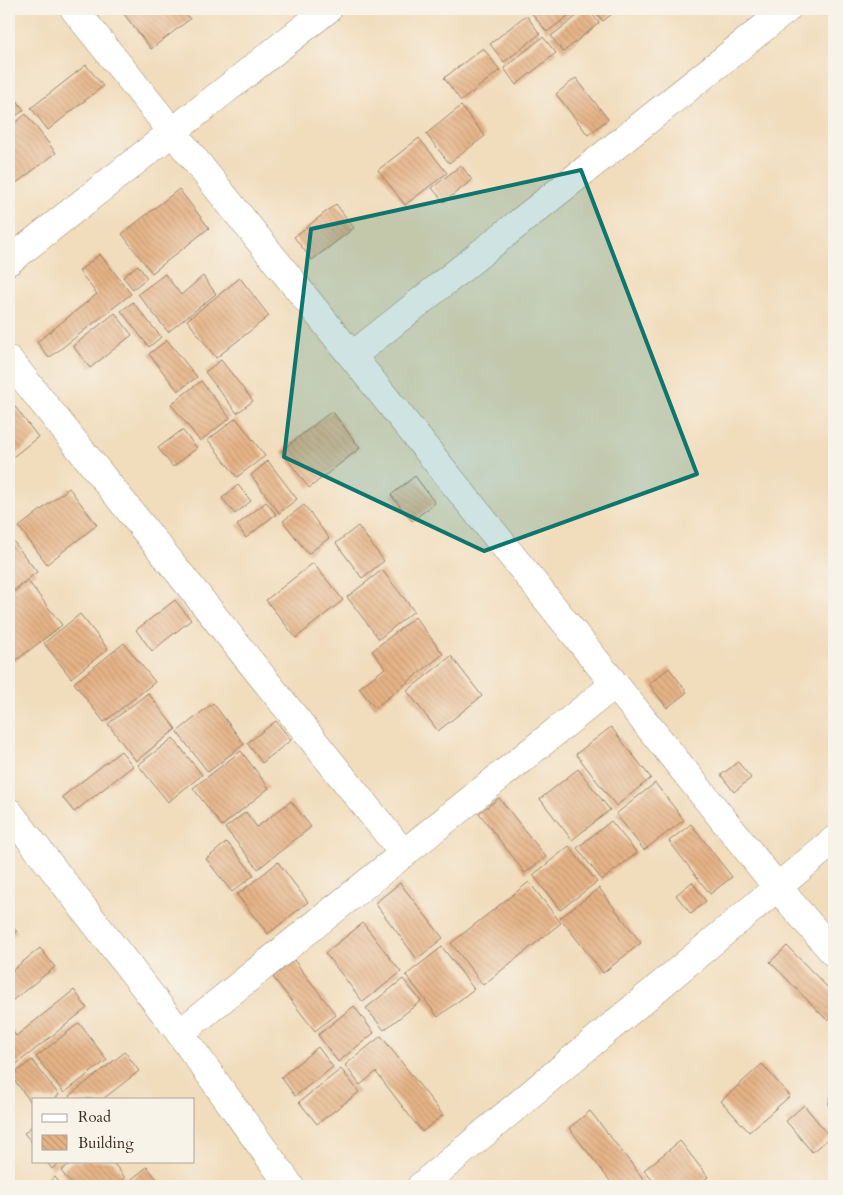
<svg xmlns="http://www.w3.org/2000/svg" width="843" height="1195" viewBox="0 0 843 1195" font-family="Cardo,serif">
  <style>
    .building { fill: url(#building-back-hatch) }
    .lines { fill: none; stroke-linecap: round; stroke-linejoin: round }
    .street-casing { stroke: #96836c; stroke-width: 29 }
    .street { stroke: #fff; stroke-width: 28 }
    .marked { fill: #0f766e; fill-opacity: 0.2; stroke: #0f766e; stroke-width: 4; stroke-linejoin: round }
  </style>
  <defs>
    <pattern id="building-back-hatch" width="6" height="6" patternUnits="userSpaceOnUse" patternTransform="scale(1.25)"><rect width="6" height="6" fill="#e5b286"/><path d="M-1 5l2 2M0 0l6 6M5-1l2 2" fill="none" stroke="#c59973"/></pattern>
  </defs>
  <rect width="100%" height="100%" fill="#f7f3e8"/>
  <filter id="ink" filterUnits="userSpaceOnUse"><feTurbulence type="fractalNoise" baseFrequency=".02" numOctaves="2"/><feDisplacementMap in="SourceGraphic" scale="10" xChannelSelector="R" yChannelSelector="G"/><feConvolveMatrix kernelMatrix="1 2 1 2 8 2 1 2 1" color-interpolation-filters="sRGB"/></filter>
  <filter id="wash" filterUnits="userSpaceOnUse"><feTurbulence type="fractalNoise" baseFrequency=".0096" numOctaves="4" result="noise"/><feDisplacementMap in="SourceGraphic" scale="20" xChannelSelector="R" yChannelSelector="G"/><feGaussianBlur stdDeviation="1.12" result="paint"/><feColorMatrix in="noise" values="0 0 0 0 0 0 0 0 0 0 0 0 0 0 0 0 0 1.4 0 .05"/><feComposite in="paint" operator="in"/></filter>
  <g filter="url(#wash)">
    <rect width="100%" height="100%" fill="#f1dcbb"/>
    <g id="blocks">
      <path class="building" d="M 120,9 L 182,9 L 190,19 L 151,49 Z
        M 533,9 L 577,9 L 547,32 L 530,11 Z
        M 586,9 L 588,9 L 599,23 L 563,52 L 551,36 Z
        M 593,9 L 618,9 L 603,21 Z
        M 526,15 L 540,34 L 504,62 L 490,44 Z
        M 543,37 L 556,53 L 516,85 L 504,68 Z
        M 483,48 L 500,70 L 461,101 L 444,78 Z
        M 86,65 L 103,86 L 48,130 L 31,108 Z
        M 576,78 L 608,119 L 588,135 L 556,94 Z
        M 9,90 L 24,110 L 9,121 Z
        M 461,106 L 485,136 L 449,163 L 426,134 Z
        M 26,114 L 56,153 L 15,184 L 9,176 L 9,128 Z
        M 419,138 L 447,173 L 405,205 L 378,170 Z
        M 461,165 L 472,180 L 444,202 L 432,188 Z
        M 179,189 L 209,228 L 152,273 L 122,234 Z
        M 336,204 L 354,228 L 312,260 L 294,237 Z
        M 100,254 L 131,294 L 49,358 L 37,342 L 97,294 L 79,271 Z
        M 138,265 L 147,278 L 133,289 L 123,277 Z
        M 165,274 L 181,295 L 203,276 L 216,294 L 168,332 L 138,294 Z
        M 240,278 L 269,316 L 216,358 L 187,320 Z
        M 133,302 L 161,337 L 149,347 L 121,311 Z
        M 115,313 L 132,335 L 90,368 L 73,346 Z
        M 167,340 L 197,377 L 178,391 L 149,354 Z
        M 221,360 L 253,401 L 237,413 L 205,372 Z
        M 201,381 L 230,418 L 200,441 L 171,404 Z
        M 9,399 L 38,437 L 9,460 Z
        M 332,411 L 360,448 L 309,488 L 281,451 Z
        M 236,418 L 265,456 L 237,477 L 208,440 Z
        M 182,430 L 197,448 L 173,467 L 158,448 Z
        M 268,461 L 297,499 L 279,513 L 251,475 Z
        M 415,476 L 435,503 L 412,521 L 391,495 Z
        M 238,485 L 251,501 L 235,514 L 222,498 Z
        M 69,488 L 97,525 L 47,564 L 19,527 Z
        M 266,502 L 276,514 L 246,538 L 237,525 Z
        M 304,505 L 329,538 L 308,554 L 283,521 Z
        M 9,516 L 15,524 L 9,529 Z
        M 358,526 L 384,561 L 362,578 L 336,543 Z
        M 10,537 L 37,572 L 9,594 L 9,538 Z
        M 313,563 L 343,600 L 296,638 L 266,600 Z
        M 382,570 L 414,611 L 379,639 L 347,597 Z
        M 28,581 L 62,625 L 9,666 L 9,631 L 15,626 L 9,617 L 9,596 Z
        M 175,600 L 191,620 L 152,651 L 136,630 Z
        M 80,614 L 108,649 L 71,678 L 44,643 Z
        M 415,617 L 443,654 L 375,708 L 359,688 L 385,668 L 372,651 Z
        M 124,643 L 155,682 L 104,722 L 74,683 Z
        M 451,656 L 482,696 L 438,731 L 407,691 Z
        M 669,668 L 687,692 L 667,708 L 649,684 Z
        M 148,693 L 176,729 L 136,761 L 108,724 Z
        M 213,703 L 244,744 L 208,772 L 177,732 Z
        M 276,721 L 291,740 L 262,763 L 247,743 Z
        M 611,727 L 651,778 L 616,806 L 576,754 Z
        M 173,738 L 202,775 L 168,802 L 138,765 Z
        M 121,751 L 133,766 L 74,812 L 62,797 Z
        M 241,751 L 269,788 L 222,826 L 193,788 Z
        M 738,762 L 751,778 L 734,792 L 721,775 Z
        M 578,769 L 610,810 L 572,840 L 540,799 Z
        M 655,783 L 684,820 L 644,850 L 616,814 Z
        M 499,798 L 546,857 L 525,873 L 479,813 Z
        M 291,801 L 311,827 L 258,869 L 225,828 L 246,812 L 257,827 Z
        M 611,821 L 637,853 L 602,880 L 577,848 Z
        M 691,824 L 732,877 L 710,894 L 669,841 Z
        M 227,842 L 254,875 L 232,892 L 206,859 Z
        M 569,846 L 597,882 L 560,910 L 533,875 Z
        M 278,862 L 308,902 L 268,934 L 237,895 Z
        M 529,882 L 561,923 L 483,985 L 451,943 Z
        M 692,882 L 706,901 L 691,914 L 676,895 Z
        M 400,883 L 443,938 L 417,959 L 375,903 Z
        M 599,888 L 641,943 L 603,973 L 560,918 Z
        M 9,922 L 17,932 L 9,938 Z
        M 363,923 L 401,972 L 363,1002 L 325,953 Z
        M 787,946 L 834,994 L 834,1014 L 828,1021 L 770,962 Z
        M 442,947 L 474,989 L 438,1017 L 406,975 Z
        M 40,948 L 55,967 L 9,1003 L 9,973 Z
        M 294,960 L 336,1015 L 315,1031 L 273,977 Z
        M 403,979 L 421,1001 L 384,1030 L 366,1008 Z
        M 74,990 L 87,1008 L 9,1070 L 9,1027 L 16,1036 Z
        M 354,1006 L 374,1033 L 338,1062 L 318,1035 Z
        M 79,1023 L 107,1060 L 64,1093 L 36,1057 Z
        M 381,1036 L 443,1115 L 422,1132 L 376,1072 L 360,1085 L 345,1065 Z
        M 318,1047 L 333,1067 L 295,1096 L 281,1077 Z
        M 125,1052 L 139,1071 L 103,1099 L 71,1099 L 69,1096 Z
        M 32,1060 L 59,1095 L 54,1099 L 34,1099 L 34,1106 L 11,1076 Z
        M 762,1064 L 790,1096 L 749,1132 L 721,1101 Z
        M 341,1069 L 359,1092 L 317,1124 L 299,1102 Z
        M 834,1092 L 834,1115 L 829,1108 L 829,1103 L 830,1098 Z
        M 804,1105 L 830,1137 L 812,1152 L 786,1121 Z
        M 590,1111 L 649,1186 L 614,1186 L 569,1128 Z
        M 34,1125 L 34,1145 L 24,1133 Z
        M 680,1141 L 708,1177 L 697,1186 L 657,1186 L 644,1170 Z
        M 46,1161 L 62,1161 L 52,1169 Z
        M 73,1161 L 112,1161 L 125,1178 L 115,1186 L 73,1186 L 61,1171 Z
        M 147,1167 L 163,1186 L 123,1186 Z
        M 55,1177 L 62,1186 L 44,1186 Z"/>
    </g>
  </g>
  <g filter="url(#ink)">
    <use href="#blocks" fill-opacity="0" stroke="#96836c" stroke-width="1"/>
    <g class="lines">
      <defs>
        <path id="street" d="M 74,9 L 778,888 L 834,953
          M 9,261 L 328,9
          M 352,356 L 787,9
          M 9,360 L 404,854
          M 9,812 L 180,1033 L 290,1186
          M 180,1033 L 615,684
          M 421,1186 L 834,840"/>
      </defs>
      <use href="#street" class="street-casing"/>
      <use href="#street" class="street"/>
    </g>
  </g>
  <path class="marked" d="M 581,170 L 697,474 L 484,551 L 284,457 L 311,229 Z"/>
  <rect width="843" height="1195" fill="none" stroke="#f7f3e8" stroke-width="30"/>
  <rect x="32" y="1098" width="162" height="65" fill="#f7f3e8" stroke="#aca397"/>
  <rect x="42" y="1114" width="25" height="8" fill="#ffffff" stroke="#aca397"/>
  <text x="78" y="1122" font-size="15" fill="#3b2a1e">Road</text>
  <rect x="42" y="1135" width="25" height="15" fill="url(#building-back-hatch)" stroke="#aca397"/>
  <text x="78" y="1148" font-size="15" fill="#3b2a1e">Building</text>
</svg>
